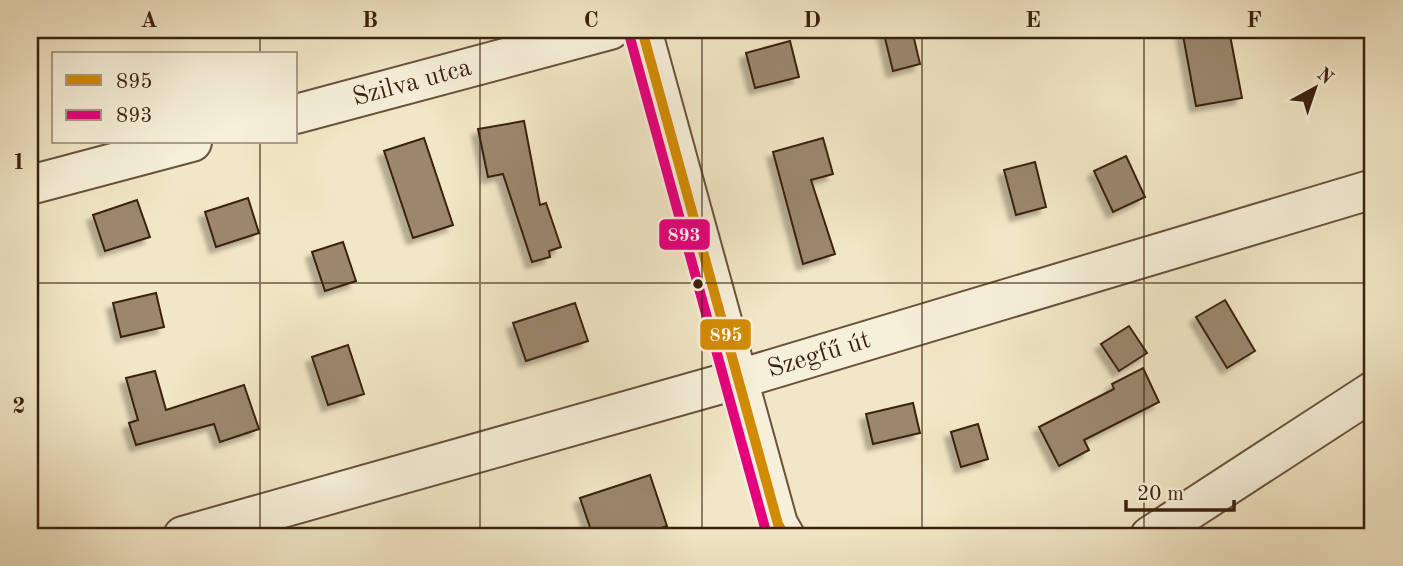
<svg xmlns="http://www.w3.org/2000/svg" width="1403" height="566" viewBox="0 0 1403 566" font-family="'Old Standard TT',serif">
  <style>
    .building { fill: #9a876d; stroke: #3b200e; stroke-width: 2; filter: url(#shadow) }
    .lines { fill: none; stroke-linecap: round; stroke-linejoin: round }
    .minor-casing { stroke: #68523c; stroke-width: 42 }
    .tertiary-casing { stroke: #68523c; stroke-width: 42 }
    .minor { stroke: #f6efd9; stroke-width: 38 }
    .tertiary { stroke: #f6efd9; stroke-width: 38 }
    .bus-1-casing { stroke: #f6efd9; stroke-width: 16 }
    .bus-2-casing { stroke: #f6efd9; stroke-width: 16 }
    .bus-1 { stroke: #d18b03; stroke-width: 10 }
    .bus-2 { stroke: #e5007d; stroke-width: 10 }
    .grid { fill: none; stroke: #3b200e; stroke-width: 2; stroke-opacity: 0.55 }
    .bus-dot { fill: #3b200e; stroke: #f6efd9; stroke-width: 2.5 }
    .labels { text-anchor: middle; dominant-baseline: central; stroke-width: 6; stroke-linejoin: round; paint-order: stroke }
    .street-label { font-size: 26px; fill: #3b200e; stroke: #f6efd9 }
    .line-badge { stroke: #f6efd9; stroke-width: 2.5 }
    .badge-label { font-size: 19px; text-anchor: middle; font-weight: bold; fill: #fff }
    .neatline { fill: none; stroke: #3b200e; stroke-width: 2.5 }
    .grid-label { font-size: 23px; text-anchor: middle; font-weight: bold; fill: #3b200e }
  </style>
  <defs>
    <filter id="shadow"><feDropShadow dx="-6" dy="6" stdDeviation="2" flood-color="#0004"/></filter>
  </defs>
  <rect width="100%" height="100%" fill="#f1e6c5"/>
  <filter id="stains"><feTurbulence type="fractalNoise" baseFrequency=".00286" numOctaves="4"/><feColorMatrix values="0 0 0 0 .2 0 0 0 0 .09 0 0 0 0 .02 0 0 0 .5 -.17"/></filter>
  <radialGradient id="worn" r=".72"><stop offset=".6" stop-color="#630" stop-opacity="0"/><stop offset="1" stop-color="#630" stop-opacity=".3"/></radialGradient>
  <path class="building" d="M 883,30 L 912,30 L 920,64 L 893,71 Z
    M 1182,30 L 1229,30 L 1242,98 L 1196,106 Z
    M 790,41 L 799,77 L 755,88 L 746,53 Z
    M 524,121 L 540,205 L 546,203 L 561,247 L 549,251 L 550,257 L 532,262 L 503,174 L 488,177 L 478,129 Z
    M 424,138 L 453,225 L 413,238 L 384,151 Z
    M 823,138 L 833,174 L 811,180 L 835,254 L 803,264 L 773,152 Z
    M 1126,156 L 1145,197 L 1113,212 L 1094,171 Z
    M 1035,162 L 1046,207 L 1016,215 L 1004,170 Z
    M 248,198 L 259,233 L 216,247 L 205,212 Z
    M 137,200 L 150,237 L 105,251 L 93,215 Z
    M 343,242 L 356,281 L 325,291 L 312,252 Z
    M 156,293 L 164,327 L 121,337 L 113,303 Z
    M 1225,300 L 1255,351 L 1227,368 L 1196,317 Z
    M 575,303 L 588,341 L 526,361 L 513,323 Z
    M 1129,326 L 1147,353 L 1119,371 L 1101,344 Z
    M 348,345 L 364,394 L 328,405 L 312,357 Z
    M 1143,368 L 1159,402 L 1084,440 L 1089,450 L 1059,466 L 1039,427 L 1114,389 L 1112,384 Z
    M 155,371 L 166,410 L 244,385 L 259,429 L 220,442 L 214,424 L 136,445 L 129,423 L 138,420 L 126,378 Z
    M 913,403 L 920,433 L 873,444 L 866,414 Z
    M 978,424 L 988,459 L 961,467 L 951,432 Z
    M 650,475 L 667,526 L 637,536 L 593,536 L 580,498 Z"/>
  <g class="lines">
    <defs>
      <path id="minor" d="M 296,114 L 610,30
        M 30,185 L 192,142
        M 183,536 L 739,379 L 1373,189
        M 1150,536 L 1373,391"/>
      <path id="tertiary" d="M 642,30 L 778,524 L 785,536"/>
    </defs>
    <use href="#minor" class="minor-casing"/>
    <use href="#tertiary" class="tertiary-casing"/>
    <use href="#minor" class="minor"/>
    <use href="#tertiary" class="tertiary"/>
    <defs>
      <path id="bus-1" d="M 642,30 L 778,524 L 785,536"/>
      <path id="bus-2" d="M 629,34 L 765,528 L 769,536"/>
    </defs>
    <use href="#bus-1" class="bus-1-casing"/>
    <use href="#bus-2" class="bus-2-casing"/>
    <use href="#bus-1" class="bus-1"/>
    <use href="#bus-2" class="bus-2"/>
  </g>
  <path class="grid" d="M 260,30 L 260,54M 480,30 L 480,536M 702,30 L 702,536M 922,30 L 922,536M 1144,30 L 1144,536M 260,142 L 260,536M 30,283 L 1373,283"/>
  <circle class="bus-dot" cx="698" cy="284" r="6"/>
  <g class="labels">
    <g class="street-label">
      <text transform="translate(412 83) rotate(-15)">Szilva utca</text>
      <text transform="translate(819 355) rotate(-17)">Szegfű út</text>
    </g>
  </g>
  <g class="line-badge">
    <rect x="658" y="218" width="53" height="33" rx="7" fill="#e5007d"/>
    <rect x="699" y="318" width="53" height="33" rx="7" fill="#d18b03"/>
  </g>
  <g class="badge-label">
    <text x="684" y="241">893</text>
    <text x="726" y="341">895</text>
  </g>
  <rect width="1403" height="566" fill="none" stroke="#f1e6c5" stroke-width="77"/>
  <rect x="52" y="52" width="245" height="91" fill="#f6efd9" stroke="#ab9c88" stroke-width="2"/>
  <rect x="66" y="75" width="35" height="10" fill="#d18b03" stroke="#ab9c88" stroke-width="2"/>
  <text x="116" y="88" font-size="21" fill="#3b200e">895</text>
  <rect x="66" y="110" width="35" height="10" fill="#e5007d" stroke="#ab9c88" stroke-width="2"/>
  <text x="116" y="122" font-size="21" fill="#3b200e">893</text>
  <g transform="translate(1315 88) rotate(40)" stroke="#f6efd9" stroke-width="5" paint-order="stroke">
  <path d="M0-5L12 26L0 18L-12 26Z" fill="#3b200e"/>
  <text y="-10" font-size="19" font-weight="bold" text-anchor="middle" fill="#3b200e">N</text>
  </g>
  <path d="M1126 500v10h108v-10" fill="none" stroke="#3b200e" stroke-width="3.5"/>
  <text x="1137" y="500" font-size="21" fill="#3b200e" stroke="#f6efd9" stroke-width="5" paint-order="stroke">20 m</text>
  <rect x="38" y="38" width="1326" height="490" class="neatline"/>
  <g class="grid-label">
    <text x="149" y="27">A</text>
    <text x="370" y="27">B</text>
    <text x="591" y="27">C</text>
    <text x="812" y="27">D</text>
    <text x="1033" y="27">E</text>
    <text x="1254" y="27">F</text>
    <text x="19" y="169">1</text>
    <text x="19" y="413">2</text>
  </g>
  <rect width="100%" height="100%" filter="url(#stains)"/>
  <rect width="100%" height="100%" fill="url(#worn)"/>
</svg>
